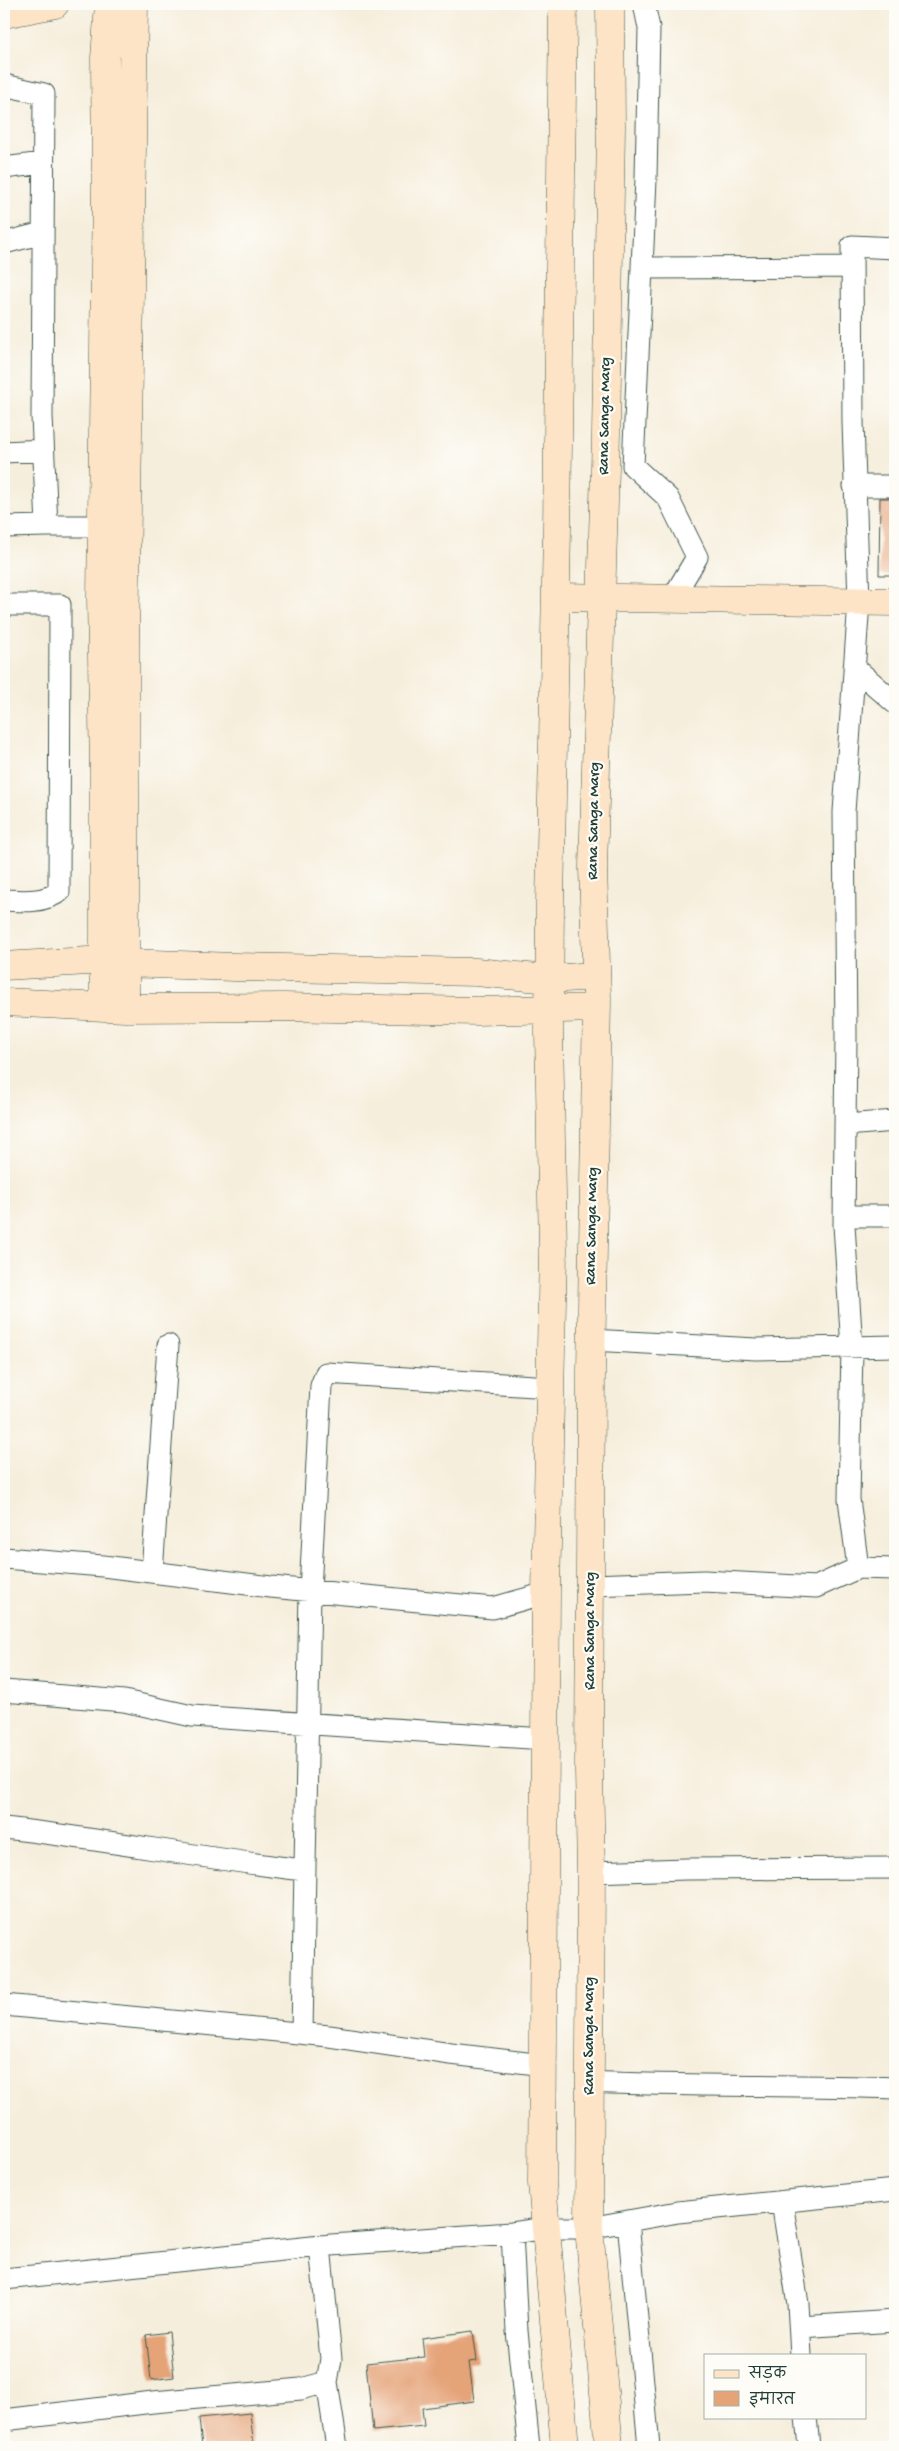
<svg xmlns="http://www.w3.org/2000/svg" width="899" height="2451" viewBox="0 0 899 2451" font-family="'Gochi Hand','Playpen Sans Deva',sans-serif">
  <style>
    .building { fill: #e5a378 }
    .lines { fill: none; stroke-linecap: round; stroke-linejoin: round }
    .street-casing { stroke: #3f584d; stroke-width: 23 }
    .secondary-casing { stroke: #3f584d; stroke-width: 29 }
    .street { stroke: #fff; stroke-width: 21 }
    .secondary { stroke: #fee4c6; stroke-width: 28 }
    .labels { text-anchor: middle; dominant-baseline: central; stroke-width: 4.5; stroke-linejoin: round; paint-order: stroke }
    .street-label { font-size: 16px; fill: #1f3d34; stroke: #fdfcf7 }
  </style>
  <rect width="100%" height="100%" fill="#fdfcf7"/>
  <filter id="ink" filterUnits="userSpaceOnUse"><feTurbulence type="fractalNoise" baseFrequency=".02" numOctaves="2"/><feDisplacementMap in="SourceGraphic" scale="10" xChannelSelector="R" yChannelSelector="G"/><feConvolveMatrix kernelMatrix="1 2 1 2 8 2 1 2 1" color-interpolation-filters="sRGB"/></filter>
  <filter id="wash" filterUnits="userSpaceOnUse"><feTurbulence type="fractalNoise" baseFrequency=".0096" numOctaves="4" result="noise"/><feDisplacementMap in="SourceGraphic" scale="20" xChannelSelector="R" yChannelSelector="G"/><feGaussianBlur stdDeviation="1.12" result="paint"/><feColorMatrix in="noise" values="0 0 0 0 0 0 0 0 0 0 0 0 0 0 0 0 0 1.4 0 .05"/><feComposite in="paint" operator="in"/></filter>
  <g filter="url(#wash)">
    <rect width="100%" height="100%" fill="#f6eedc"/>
    <g id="blocks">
      <path class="building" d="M 880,498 L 895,498 L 895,575 L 879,575 Z
        M 473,2331 L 477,2361 L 469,2362 L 474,2401 L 422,2408 L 424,2426 L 373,2431 L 366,2363 L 424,2357 L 422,2338 Z
        M 169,2332 L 174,2377 L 151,2380 L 146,2335 Z
        M 250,2413 L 254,2447 L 202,2447 L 199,2418 Z"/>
    </g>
  </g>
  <g filter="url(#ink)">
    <use href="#blocks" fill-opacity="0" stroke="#3f584d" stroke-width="1"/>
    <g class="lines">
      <defs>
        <path id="street" d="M 644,4 L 649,28 L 646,179 L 633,466 L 668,498 L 697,557 L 672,599
          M 4,85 L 44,94 L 42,416 L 47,526 L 118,526
          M 4,168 L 43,163
          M 4,243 L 43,233
          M 895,248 L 852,246 L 853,422 L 859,602 L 844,812 L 846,1035 L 844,1225 L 852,1348 L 849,1499 L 858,1568 L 895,1569
          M 642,268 L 852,267
          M 4,452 L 43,450
          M 854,486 L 895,486
          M 4,527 L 47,526
          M 4,605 L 60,605 L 59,892 C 42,903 24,901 4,900
          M 854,667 L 895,703
          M 846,1125 L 895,1121
          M 844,1216 L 895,1216
          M 591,1340 L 756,1349 L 895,1346
          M 4,1558 L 103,1566 L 271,1587 L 493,1608 L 546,1593
          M 152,1572 L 168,1345
          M 591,1585 L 704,1581 L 816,1587 L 858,1568
          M 4,1691 L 124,1701 L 192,1716 L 545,1739
          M 4,1828 C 105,1839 204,1859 305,1870
          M 591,1872 L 686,1869 L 895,1868
          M 4,2005 L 329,2036 L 451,2054 L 544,2065
          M 302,2033 L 310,1591 L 321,1386 L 326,1373 L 550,1387
          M 590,2082 C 692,2087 793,2084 895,2088
          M 782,2202 L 798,2304 L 801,2355
          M 628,2221 L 649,2447
          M 512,2233 L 517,2331 L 529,2447
          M 4,2279 L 331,2245 L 512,2233 L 546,2228 L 589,2228 L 678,2212 L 895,2190
          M 800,2327 L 895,2321
          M 327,2382 L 337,2447
          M 806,2417 L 809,2447
          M 4,2420 L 153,2402 L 301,2389 L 327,2382 L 331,2359 L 320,2246"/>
        <path id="secondary" d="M 563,4 L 557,529 L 550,904 L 549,1032 L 553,1251 L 546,1593 L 542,2183 L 565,2447
          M 4,14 L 55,4
          M 556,597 L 895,602
          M 4,966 L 105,960 L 126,963 L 234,967 L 476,972 L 549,979 L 596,976
          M 4,1002 L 125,1008 L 283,1007 L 477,1011 L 597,1008
          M 104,1007 L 104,773 L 101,598 L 106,184 L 105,58 L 109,4
          M 125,1008 L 125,649 L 134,4
          M 609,2447 L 589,2228 L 591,1872 L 589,1770 L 591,1371 L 597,998 L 593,867 L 606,435 L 611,127 L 610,4"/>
      </defs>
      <use href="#street" class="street-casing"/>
      <use href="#secondary" class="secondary-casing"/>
      <use href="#street" class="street"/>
      <use href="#secondary" class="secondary"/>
    </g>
  </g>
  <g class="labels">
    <g class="street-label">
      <text transform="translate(606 416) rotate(-89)">Rana Sanga Marg</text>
      <text transform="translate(595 821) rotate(-89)">Rana Sanga Marg</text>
      <text transform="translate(593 1226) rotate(-89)">Rana Sanga Marg</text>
      <text transform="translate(591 1631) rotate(-90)">Rana Sanga Marg</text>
      <text transform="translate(590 2036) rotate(-90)">Rana Sanga Marg</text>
    </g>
  </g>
  <rect width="899" height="2451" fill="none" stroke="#fdfcf7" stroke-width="20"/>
  <rect x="704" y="2354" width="162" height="65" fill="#fdfcf7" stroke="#a4b0a9"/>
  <rect x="714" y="2370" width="25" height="8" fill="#fee4c6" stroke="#a4b0a9"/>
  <text x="749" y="2378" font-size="15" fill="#1f3d34">सड़क</text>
  <rect x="714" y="2391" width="25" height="15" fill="#e5a378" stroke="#a4b0a9"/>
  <text x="749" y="2404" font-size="15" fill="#1f3d34">इमारत</text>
</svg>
